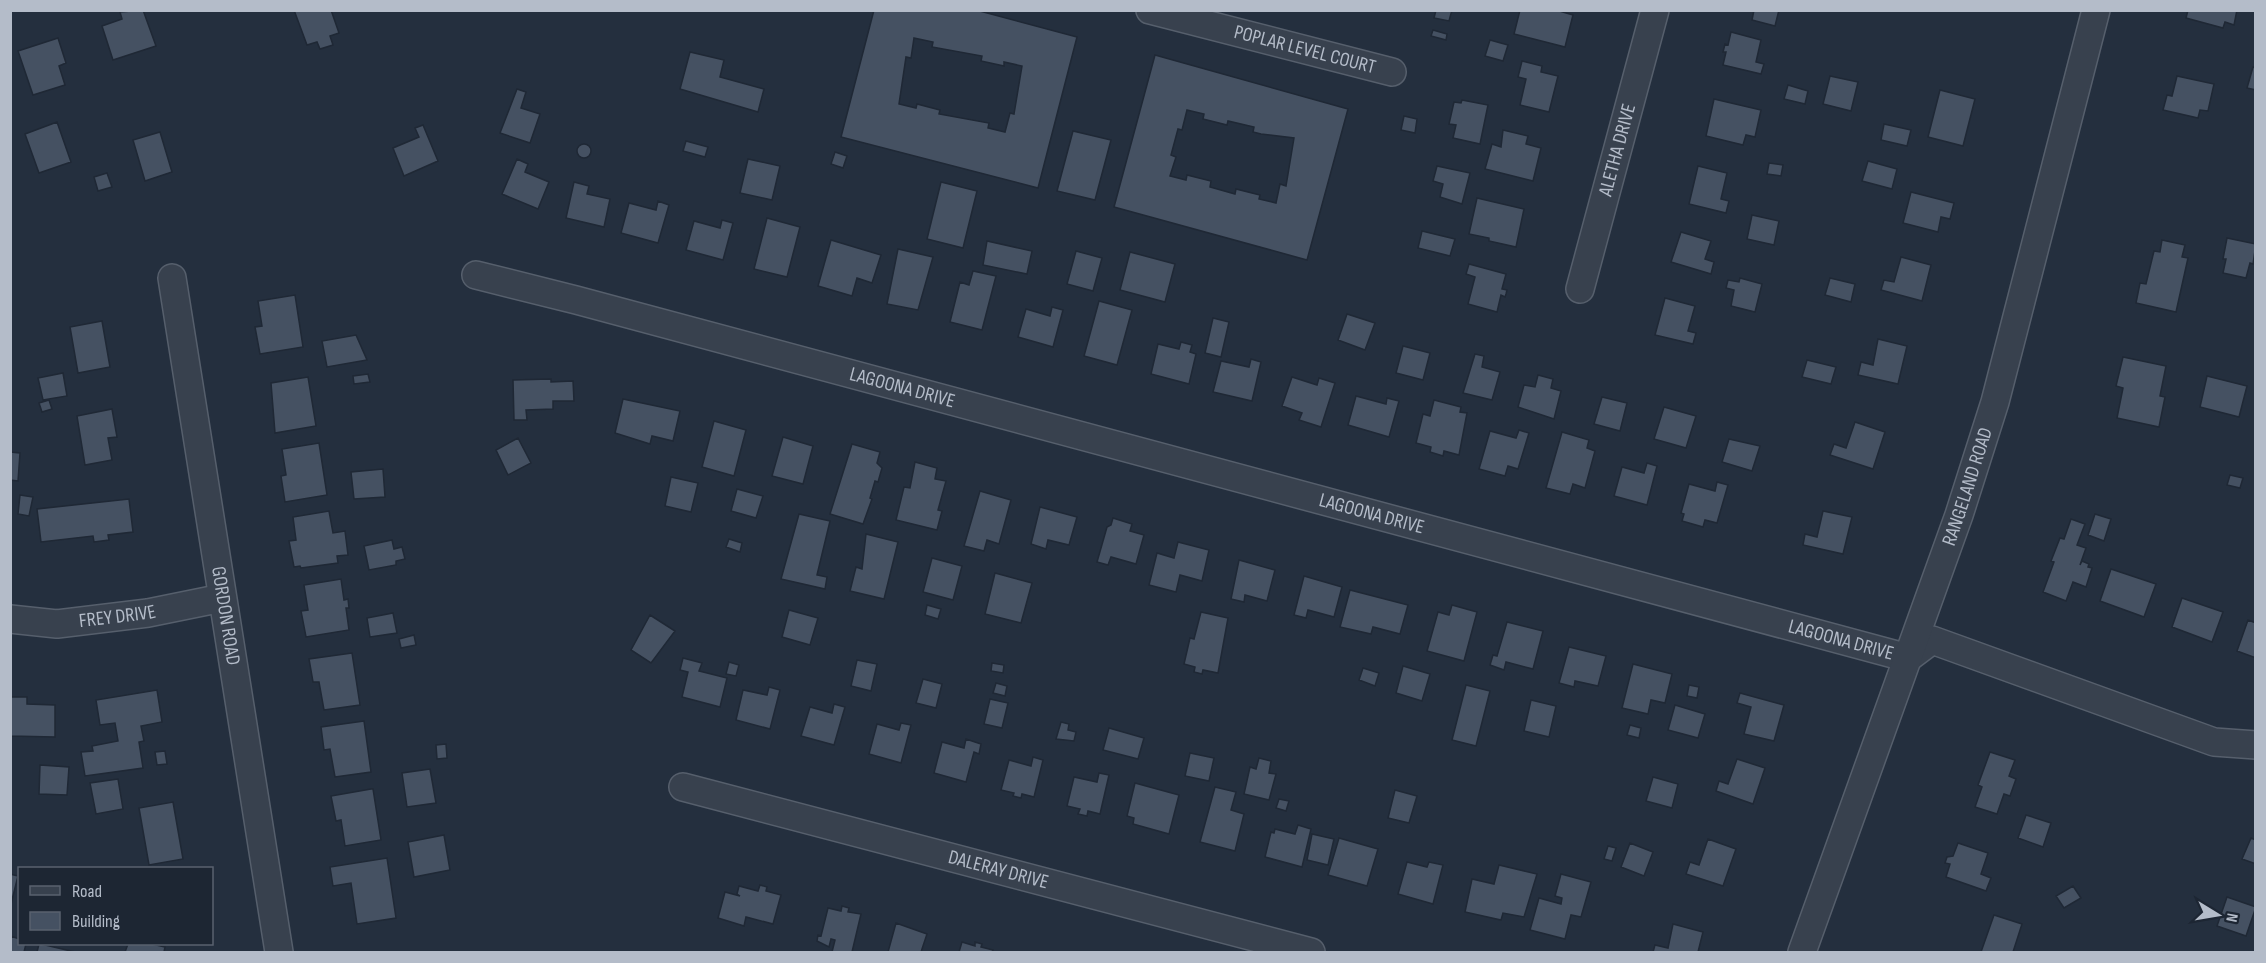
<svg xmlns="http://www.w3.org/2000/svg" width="2266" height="963" viewBox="0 0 2266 963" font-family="'Sofia Sans Condensed',sans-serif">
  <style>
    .building { fill: #455162; stroke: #1f2835; stroke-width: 1.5; fill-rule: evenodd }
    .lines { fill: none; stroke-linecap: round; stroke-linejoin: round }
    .street-casing { stroke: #565f6c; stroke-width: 30 }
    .street { stroke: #38414e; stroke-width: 27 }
    .labels { text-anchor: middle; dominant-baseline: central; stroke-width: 6; stroke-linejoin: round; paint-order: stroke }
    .street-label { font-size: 20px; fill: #b4bcc9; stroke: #1d2633 }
  </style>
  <rect width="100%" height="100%" fill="#242f3e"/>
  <path class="building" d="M 143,10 L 156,46 L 113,60 L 102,26 L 122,19 L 120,12 Z
    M 294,10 L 331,10 L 339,33 L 330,36 L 333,45 L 320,49 L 317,42 L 307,45 Z
    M 874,10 L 976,10 L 1077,37 L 1038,188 L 841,137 ZM 914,38 L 933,42 L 932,47 L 982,56 L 981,61 L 1004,66 L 1004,62 L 1022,66 L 1014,114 L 1010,113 L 1005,132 L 988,128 L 989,123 L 939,114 L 940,110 L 917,104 L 916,108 L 899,104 L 906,57 L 911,58 Z
    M 1436,10 L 1452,10 L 1449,21 L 1434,18 Z
    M 1520,10 L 1556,10 L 1573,15 L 1565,47 L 1514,34 Z
    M 1754,10 L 1779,10 L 1775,26 L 1752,20 Z
    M 2188,10 L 2237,10 L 2234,25 L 2225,22 L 2223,28 L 2186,18 Z
    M 1433,30 L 1447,34 L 1446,40 L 1431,36 Z
    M 1731,32 L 1761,40 L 1756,62 L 1764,64 L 1761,74 L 1723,65 L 1726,52 L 1723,52 L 1725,44 L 1728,45 Z
    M 58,38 L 66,63 L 59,66 L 65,85 L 33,95 L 18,51 Z
    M 1490,40 L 1508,45 L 1503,61 L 1485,56 Z
    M 690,52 L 724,60 L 720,77 L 764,89 L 758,112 L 680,89 Z
    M 1155,55 L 1348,109 L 1307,260 L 1114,207 ZM 1187,110 L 1204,114 L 1203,119 L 1227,125 L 1228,121 L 1254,127 L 1253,132 L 1261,134 L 1294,138 L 1286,186 L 1280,184 L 1276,203 L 1259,199 L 1260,195 L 1236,189 L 1235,194 L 1210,187 L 1211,181 L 1187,175 L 1186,180 L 1170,176 L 1176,157 L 1171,155 L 1178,129 L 1182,130 Z
    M 1522,61 L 1542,66 L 1541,72 L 1558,76 L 1549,112 L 1520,105 L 1526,79 L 1518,77 Z
    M 2253,67 L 2256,68 L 2256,90 L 2247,88 Z
    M 1830,76 L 1858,82 L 1851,111 L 1823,104 Z
    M 2177,76 L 2214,84 L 2208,111 L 2200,110 L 2198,118 L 2163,110 L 2167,95 L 2172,96 Z
    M 1788,85 L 1808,91 L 1805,104 L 1784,99 Z
    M 517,89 L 526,92 L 521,108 L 540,114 L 530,143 L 500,133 Z
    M 1940,90 L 1975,99 L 1963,146 L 1928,137 Z
    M 1714,99 L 1761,110 L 1755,137 L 1746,135 L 1743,145 L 1706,136 Z
    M 1462,100 L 1488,105 L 1480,144 L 1453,138 L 1456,125 L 1449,124 L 1454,102 L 1461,103 Z
    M 1404,116 L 1417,119 L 1415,133 L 1401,130 Z
    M 57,122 L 71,162 L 39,173 L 25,134 Z
    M 1884,124 L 1911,130 L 1907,146 L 1881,140 Z
    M 423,125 L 438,161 L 404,176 L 393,148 L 419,137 L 415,128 Z
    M 1503,130 L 1528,136 L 1526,144 L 1541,148 L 1533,181 L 1485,169 L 1492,144 L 1501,147 Z
    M 1073,131 L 1111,140 L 1095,200 L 1057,191 Z
    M 160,132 L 172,172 L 145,181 L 133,140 Z
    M 686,141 L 708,147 L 705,157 L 683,151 Z
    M577 151a7 7 0 1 1 14 0a7 7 0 1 1-14 0Z
    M 835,152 L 847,156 L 843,168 L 831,164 Z
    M 517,159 L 528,164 L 525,172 L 549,182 L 538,209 L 502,194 Z
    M 748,159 L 780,166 L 772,200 L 740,193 Z
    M 1868,161 L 1897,169 L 1892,189 L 1862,181 Z
    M 1769,163 L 1783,165 L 1781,176 L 1767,174 Z
    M 1437,166 L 1470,173 L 1462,204 L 1440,197 L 1443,184 L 1433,181 Z
    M 1698,166 L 1727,173 L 1721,199 L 1729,201 L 1726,213 L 1689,204 Z
    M 107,173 L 112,187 L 98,191 L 94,177 Z
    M 574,182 L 589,186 L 587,194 L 610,199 L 604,227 L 566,218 Z
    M 941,182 L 977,191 L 963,248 L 927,239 Z
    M 1911,192 L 1954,203 L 1950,219 L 1941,217 L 1938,232 L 1903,223 Z
    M 1477,198 L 1524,209 L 1516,247 L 1489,241 L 1489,238 L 1469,234 Z
    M 658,201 L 669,205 L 658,243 L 621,233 L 629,203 L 656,210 Z
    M 1752,215 L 1779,221 L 1774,245 L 1747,239 Z
    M 767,218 L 800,227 L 787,277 L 754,269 Z
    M 722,220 L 733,223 L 723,260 L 686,250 L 694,221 L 720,228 Z
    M 1422,231 L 1455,239 L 1450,256 L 1418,248 Z
    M 1681,232 L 1711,241 L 1705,259 L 1714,262 L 1711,274 L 1671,262 Z
    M 2227,238 L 2256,244 L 2253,264 L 2250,263 L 2246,278 L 2223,273 L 2226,259 L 2223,259 Z
    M 831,240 L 881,255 L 872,283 L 857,278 L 852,296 L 818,286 Z
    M 2162,240 L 2185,245 L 2182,257 L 2188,258 L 2176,312 L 2136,303 L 2140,283 L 2146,284 L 2154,251 L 2160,252 Z
    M 987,241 L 1032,251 L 1027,274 L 983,265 Z
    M 898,249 L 933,257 L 918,310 L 887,304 Z
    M 1076,251 L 1102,258 L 1093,291 L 1067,284 Z
    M 1130,252 L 1175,264 L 1165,302 L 1120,290 Z
    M 1901,257 L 1931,265 L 1922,301 L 1881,290 L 1884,280 L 1894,282 Z
    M 1469,264 L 1506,274 L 1502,289 L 1507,290 L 1506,294 L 1505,297 L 1501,295 L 1497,312 L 1468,304 L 1475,277 L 1466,274 Z
    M 973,271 L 996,276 L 982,330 L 950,322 L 960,282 L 969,285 Z
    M 1740,278 L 1762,284 L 1755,312 L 1731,306 L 1734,290 L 1726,288 L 1728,280 L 1739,282 Z
    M 1830,278 L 1855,284 L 1851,302 L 1825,295 Z
    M 295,295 L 303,347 L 260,354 L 255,327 L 262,326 L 258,301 Z
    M 1665,298 L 1695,306 L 1688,331 L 1696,333 L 1693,344 L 1655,335 Z
    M 1099,301 L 1132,310 L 1117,365 L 1084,356 Z
    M 1052,307 L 1063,310 L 1053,347 L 1018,337 L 1026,309 L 1050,316 Z
    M 1347,314 L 1375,323 L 1365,350 L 1338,340 Z
    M 1213,318 L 1229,322 L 1221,357 L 1205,353 Z
    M 102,321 L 110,367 L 78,373 L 70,327 Z
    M 356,335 L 367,360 L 327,367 L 322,341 Z
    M 1878,339 L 1907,346 L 1898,384 L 1858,375 L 1861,362 L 1873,365 Z
    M 1181,342 L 1192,345 L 1190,352 L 1196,354 L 1189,384 L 1151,374 L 1158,344 L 1179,349 Z
    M 1403,346 L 1430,353 L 1423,380 L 1396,373 Z
    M 1475,354 L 1484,356 L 1482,367 L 1500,372 L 1492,400 L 1463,393 Z
    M 2123,357 L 2166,366 L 2160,396 L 2165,397 L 2159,427 L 2117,418 L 2123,388 L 2116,386 Z
    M 1251,359 L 1261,362 L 1252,401 L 1213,392 L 1221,361 L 1249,367 Z
    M 1807,360 L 1836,367 L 1831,384 L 1802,377 Z
    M 63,373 L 67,396 L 43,400 L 38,378 Z
    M 368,374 L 370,382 L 354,384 L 353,376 Z
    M 1538,375 L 1553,379 L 1551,388 L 1561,391 L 1554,419 L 1518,407 L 1524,385 L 1535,387 Z
    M 2207,376 L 2247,386 L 2239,417 L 2200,407 Z
    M 308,377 L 316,426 L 275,433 L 271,383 Z
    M 1292,377 L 1317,385 L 1319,378 L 1335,383 L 1321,427 L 1299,420 L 1302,413 L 1282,406 Z
    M 551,379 L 551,382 L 573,381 L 574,401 L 553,401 L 553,409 L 526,410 L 527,420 L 514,420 L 513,380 Z
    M 1356,396 L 1386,404 L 1387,398 L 1399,401 L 1389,437 L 1348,425 Z
    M 1602,397 L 1627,403 L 1620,431 L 1594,424 Z
    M 623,399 L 680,411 L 673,441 L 652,436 L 650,444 L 615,433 Z
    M 49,400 L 52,409 L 42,412 L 39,403 Z
    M 1434,400 L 1461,407 L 1460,412 L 1467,413 L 1459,455 L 1444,451 L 1443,456 L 1430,452 L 1431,447 L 1416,443 L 1423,414 L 1430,416 Z
    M 1664,407 L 1696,416 L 1686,448 L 1654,439 Z
    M 112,409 L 117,437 L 108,438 L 112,460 L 85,465 L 77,416 Z
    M 714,421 L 746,430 L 734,476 L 702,467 Z
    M 1855,422 L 1885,432 L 1873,469 L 1830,455 L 1834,444 L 1846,448 Z
    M 1519,430 L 1529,433 L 1518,469 L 1508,466 L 1505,476 L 1479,469 L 1490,431 L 1516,438 Z
    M 1562,432 L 1589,440 L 1587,448 L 1595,451 L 1585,488 L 1573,484 L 1570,494 L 1546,488 Z
    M 783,437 L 813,446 L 803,484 L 772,476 Z
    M 518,438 L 531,463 L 508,475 L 496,450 Z
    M 1729,439 L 1760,446 L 1752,471 L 1722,462 Z
    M 319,443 L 327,495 L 285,502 L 281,476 L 286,475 L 282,449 Z
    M 852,444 L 880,452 L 877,463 L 882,468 L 878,482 L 875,481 L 870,498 L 872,499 L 863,524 L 830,514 Z
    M 10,452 L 20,453 L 18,481 L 10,480 Z
    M 915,462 L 937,468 L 935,479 L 946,481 L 938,510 L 942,511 L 937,530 L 896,520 L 904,487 L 910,488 Z
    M 1647,463 L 1657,466 L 1647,505 L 1614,496 L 1622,467 L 1644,473 Z
    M 383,469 L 385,497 L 354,499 L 351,472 Z
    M 2230,475 L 2243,478 L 2240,488 L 2227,485 Z
    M 671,477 L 698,483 L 691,512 L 665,506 Z
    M 1717,482 L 1728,485 L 1717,523 L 1705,520 L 1703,527 L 1682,521 L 1684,514 L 1681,513 L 1689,484 L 1715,491 Z
    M 737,489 L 763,496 L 756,518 L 731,511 Z
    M 980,491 L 1011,500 L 999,544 L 987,540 L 984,551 L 964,546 Z
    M 20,495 L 33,497 L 29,516 L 18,514 Z
    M 129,499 L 133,532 L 108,535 L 109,540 L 94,542 L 93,536 L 41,542 L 37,509 Z
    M 1040,507 L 1077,517 L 1069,545 L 1048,540 L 1046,549 L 1031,544 Z
    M 329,511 L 333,533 L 345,531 L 348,555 L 337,556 L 338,563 L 301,568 L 300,566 L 294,567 L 289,541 L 296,540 L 293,517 Z
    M 1823,511 L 1852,517 L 1843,554 L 1803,545 L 1805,534 L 1817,537 Z
    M 799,514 L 830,521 L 817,575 L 827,577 L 825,589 L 781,579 Z
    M 2095,514 L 2111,519 L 2104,541 L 2088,535 Z
    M 1113,518 L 1132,524 L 1130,531 L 1144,535 L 1136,564 L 1111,557 L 1108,565 L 1097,562 L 1107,527 L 1111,525 Z
    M 2071,519 L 2085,524 L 2077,545 L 2086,548 L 2080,565 L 2082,561 L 2089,564 L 2088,567 L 2092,568 L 2086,587 L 2073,582 L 2066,601 L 2043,592 L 2054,562 L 2051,561 L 2060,538 L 2064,539 Z
    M 866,534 L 898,542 L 884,599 L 850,591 L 856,567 L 862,569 Z
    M 729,539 L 742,543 L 740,552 L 726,547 Z
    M 392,540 L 394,549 L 402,547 L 405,559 L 396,561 L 396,565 L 369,570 L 364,546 Z
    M 1178,542 L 1209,550 L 1202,581 L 1180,575 L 1176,592 L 1149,585 L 1157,553 L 1174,558 Z
    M 932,558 L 962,566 L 953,600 L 923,592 Z
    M 1239,560 L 1275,570 L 1267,601 L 1245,595 L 1244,602 L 1231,599 Z
    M 2111,569 L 2156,584 L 2144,617 L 2100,601 Z
    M 995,573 L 1032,583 L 1021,623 L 985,614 Z
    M 1304,576 L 1342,587 L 1334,617 L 1308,610 L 1306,618 L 1294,615 Z
    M 341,579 L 344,600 L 348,599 L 349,608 L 346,608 L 349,630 L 306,637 L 301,611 L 308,610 L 304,585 Z
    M 1350,590 L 1408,605 L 1400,634 L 1373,627 L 1371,634 L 1340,627 Z
    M 2182,598 L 2223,612 L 2212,642 L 2172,627 Z
    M 927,605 L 941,609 L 938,619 L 925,615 Z
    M 1452,605 L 1477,612 L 1464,661 L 1427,651 L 1438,612 L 1449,615 Z
    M 789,610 L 818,618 L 810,645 L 782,637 Z
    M 1201,612 L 1228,618 L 1218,673 L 1203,670 L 1202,674 L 1194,672 L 1195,667 L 1184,664 L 1190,638 L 1194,639 Z
    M 393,613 L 397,633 L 370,637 L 367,618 Z
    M 650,615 L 675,631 L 651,663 L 631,650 Z
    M 2248,620 L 2256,623 L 2256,658 L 2237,651 Z
    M 1507,622 L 1543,631 L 1533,669 L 1506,662 L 1504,670 L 1490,665 L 1493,655 L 1497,656 Z
    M 414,635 L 416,645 L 401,648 L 399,639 Z
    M 1569,647 L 1606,656 L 1598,686 L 1575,681 L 1574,687 L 1559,683 Z
    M 352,653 L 360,705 L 324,710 L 319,682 L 313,682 L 309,659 Z
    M 683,658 L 702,663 L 699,671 L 727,678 L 720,707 L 682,697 L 688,672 L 680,670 Z
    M 857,660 L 877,664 L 871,691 L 851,686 Z
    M 729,662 L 739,665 L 736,676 L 726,674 Z
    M 992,663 L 1004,665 L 1003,673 L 991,671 Z
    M 1633,664 L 1672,674 L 1665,703 L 1651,700 L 1648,714 L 1622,708 Z
    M 1403,666 L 1430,674 L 1422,701 L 1396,693 Z
    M 1363,668 L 1379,673 L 1375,686 L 1359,680 Z
    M 923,679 L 942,684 L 936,708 L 916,703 Z
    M 996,683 L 1007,686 L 1005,696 L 993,693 Z
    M 1466,685 L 1490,691 L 1476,746 L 1452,740 Z
    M 1689,685 L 1699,687 L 1697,698 L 1687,696 Z
    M 769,687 L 780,690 L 770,729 L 736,720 L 743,690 L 767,695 Z
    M 157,690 L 162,722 L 141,726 L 144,741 L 139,742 L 143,768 L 85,776 L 81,752 L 93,751 L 92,746 L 118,741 L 115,723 L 100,725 L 96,700 Z
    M 1740,693 L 1784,705 L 1774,741 L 1744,734 L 1751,707 L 1737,703 Z
    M 10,697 L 27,697 L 27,704 L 55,705 L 55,737 L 10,736 Z
    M 990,699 L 1008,703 L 1002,728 L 984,724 Z
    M 1531,700 L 1556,706 L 1549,737 L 1524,731 Z
    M 834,704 L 845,707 L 834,745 L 801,736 L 810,707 L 832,713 Z
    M 1675,705 L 1705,714 L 1698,738 L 1668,730 Z
    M 364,721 L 371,772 L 335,777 L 330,749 L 324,750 L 321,727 Z
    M 1061,722 L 1069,724 L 1068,730 L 1076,732 L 1074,741 L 1056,739 Z
    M 901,723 L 911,725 L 901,763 L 869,754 L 877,724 L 899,730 Z
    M 1630,725 L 1641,728 L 1639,738 L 1627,735 Z
    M 1109,728 L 1144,738 L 1138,759 L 1103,750 Z
    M 966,739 L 981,744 L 979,754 L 974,752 L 966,782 L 934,773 L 942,742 L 964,748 Z
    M 446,744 L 447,758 L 437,759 L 436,745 Z
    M 165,751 L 167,764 L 157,765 L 155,752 Z
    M 1990,752 L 2015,760 L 2009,776 L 2016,779 L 2010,796 L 2004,794 L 1997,814 L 1975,807 L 1982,787 L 1978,785 Z
    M 1190,753 L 1214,758 L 1209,781 L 1185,776 Z
    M 1033,757 L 1043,760 L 1034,797 L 1022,794 L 1021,798 L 1013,796 L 1014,793 L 1001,790 L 1009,760 L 1031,766 Z
    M 1259,758 L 1271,761 L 1269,773 L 1276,774 L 1269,800 L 1244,794 L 1250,767 L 1256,769 Z
    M 1737,759 L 1765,768 L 1753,804 L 1716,791 L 1719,781 L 1728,784 Z
    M 40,765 L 69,767 L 67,795 L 39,794 Z
    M 430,769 L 436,803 L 407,807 L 402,773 Z
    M 1099,773 L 1109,775 L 1100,814 L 1088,811 L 1087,816 L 1078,814 L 1080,809 L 1067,806 L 1074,777 L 1097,782 Z
    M 1653,777 L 1678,784 L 1672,808 L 1646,801 Z
    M 118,779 L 123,809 L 96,814 L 90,783 Z
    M 1135,783 L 1179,795 L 1169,834 L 1133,824 L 1134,818 L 1127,816 Z
    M 1215,787 L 1236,792 L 1231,810 L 1244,814 L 1235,851 L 1200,842 Z
    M 371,789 L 373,789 L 381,840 L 345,846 L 341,820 L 336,821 L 331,796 Z
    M 1395,790 L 1417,796 L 1409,823 L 1388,818 Z
    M 1279,799 L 1289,801 L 1286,811 L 1276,808 Z
    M 173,802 L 183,859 L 149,865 L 139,808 Z
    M 2026,815 L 2051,823 L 2043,847 L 2018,838 Z
    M 1298,825 L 1311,829 L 1302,867 L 1265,857 L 1271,832 L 1274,833 L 1275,829 L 1295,834 Z
    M 1312,834 L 1334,839 L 1328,865 L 1307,860 Z
    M 444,835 L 450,870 L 414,877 L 408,842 Z
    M 1339,838 L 1378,849 L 1367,886 L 1328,875 Z
    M 2251,838 L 2256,840 L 2256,864 L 2242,859 Z
    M 1708,839 L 1736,849 L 1723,886 L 1686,874 L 1690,862 L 1699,865 Z
    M 1630,843 L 1653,852 L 1644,876 L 1621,867 Z
    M 1958,843 L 1988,853 L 1981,874 L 1991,878 L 1986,891 L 1946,877 L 1950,864 L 1945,863 L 1947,857 L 1953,856 Z
    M 1608,846 L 1616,848 L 1612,861 L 1604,859 Z
    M 387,858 L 396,918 L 357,924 L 351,883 L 333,886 L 330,867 Z
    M 1407,862 L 1427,867 L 1429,862 L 1443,865 L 1433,904 L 1398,894 Z
    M 1499,865 L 1537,874 L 1524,917 L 1503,913 L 1501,920 L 1465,912 L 1472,879 L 1494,884 Z
    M 10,874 L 18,876 L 11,904 L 10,904 Z
    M 1561,874 L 1591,882 L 1581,917 L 1571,915 L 1565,939 L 1530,930 L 1539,898 L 1561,904 L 1562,898 L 1555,896 Z
    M 760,885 L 767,887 L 766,891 L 781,895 L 773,924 L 746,917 L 744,926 L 718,918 L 725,892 L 740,896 L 737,894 L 739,886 L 758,891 Z
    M 2073,886 L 2081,898 L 2064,908 L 2056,896 Z
    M 2227,897 L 2256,907 L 2246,936 L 2217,926 Z
    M 842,906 L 849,908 L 848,912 L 861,914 L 852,952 L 832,952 L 835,940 L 831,939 L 829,947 L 817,941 L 818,935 L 821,936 L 828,908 L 841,911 Z
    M 1994,915 L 2022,924 L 2013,952 L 1981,952 Z
    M 896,923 L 927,934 L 921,952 L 888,952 Z
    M 1673,924 L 1703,932 L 1698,952 L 1653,952 L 1655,945 L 1668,948 Z
    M 10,936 L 20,939 L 20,944 L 26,944 L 24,952 L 10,952 Z
    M 962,942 L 975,946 L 975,942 L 982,944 L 981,947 L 993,950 L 992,952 L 959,952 Z
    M 39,944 L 41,944 L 75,952 L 37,952 Z
    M 128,944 L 152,944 L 165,947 L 164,952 L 125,952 Z"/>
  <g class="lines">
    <defs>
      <g id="street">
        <path id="s1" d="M 1150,10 L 1392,72"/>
        <path id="s2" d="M 476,275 L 576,300 L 1908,658 L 1932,640 L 2214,742 L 2256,745"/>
        <path id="s3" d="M 172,278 L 279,952"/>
        <path id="s4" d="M 1580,289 L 1655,10"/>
        <path id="s5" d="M 10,619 L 57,624 L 148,613 L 222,598"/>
        <path id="s6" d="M 683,787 L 1311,952"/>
        <path id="s7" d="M 1802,952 L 1959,515 L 1995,402 L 2096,10"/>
      </g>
    </defs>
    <use href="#street" class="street-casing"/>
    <use href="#street" class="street"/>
  </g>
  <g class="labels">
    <g class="street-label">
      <text stroke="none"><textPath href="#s1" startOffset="160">POPLAR LEVEL COURT</textPath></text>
      <text stroke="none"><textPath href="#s4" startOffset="144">ALETHA DRIVE</textPath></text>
      <text stroke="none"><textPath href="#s2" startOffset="441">LAGOONA DRIVE</textPath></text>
      <text stroke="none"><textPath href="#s7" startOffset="494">RANGELAND ROAD</textPath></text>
      <text stroke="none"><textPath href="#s2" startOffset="927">LAGOONA DRIVE</textPath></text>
      <text stroke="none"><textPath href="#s3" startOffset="342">GORDON ROAD</textPath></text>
      <text stroke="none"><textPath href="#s5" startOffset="108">FREY DRIVE</textPath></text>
      <text stroke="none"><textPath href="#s2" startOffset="1413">LAGOONA DRIVE</textPath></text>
      <text stroke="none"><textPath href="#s6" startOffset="326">DALERAY DRIVE</textPath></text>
    </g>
  </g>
  <rect width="2266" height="963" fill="none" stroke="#b4bcc9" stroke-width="24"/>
  <rect x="18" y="867" width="195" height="78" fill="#1d2633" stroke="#59626f" stroke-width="1.5"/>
  <rect x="30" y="886" width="30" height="9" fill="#38414e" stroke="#59626f" stroke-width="1.5"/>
  <text x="72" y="897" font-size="18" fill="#b4bcc9">Road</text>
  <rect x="30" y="912" width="30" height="18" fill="#455162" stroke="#59626f" stroke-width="1.5"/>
  <text x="72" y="927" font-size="18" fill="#b4bcc9">Building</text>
  <g transform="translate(2218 915) rotate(101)" stroke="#1d2633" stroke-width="4.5" paint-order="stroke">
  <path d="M0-4.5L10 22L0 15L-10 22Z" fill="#b4bcc9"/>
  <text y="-9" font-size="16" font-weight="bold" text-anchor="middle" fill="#b4bcc9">N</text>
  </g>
</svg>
